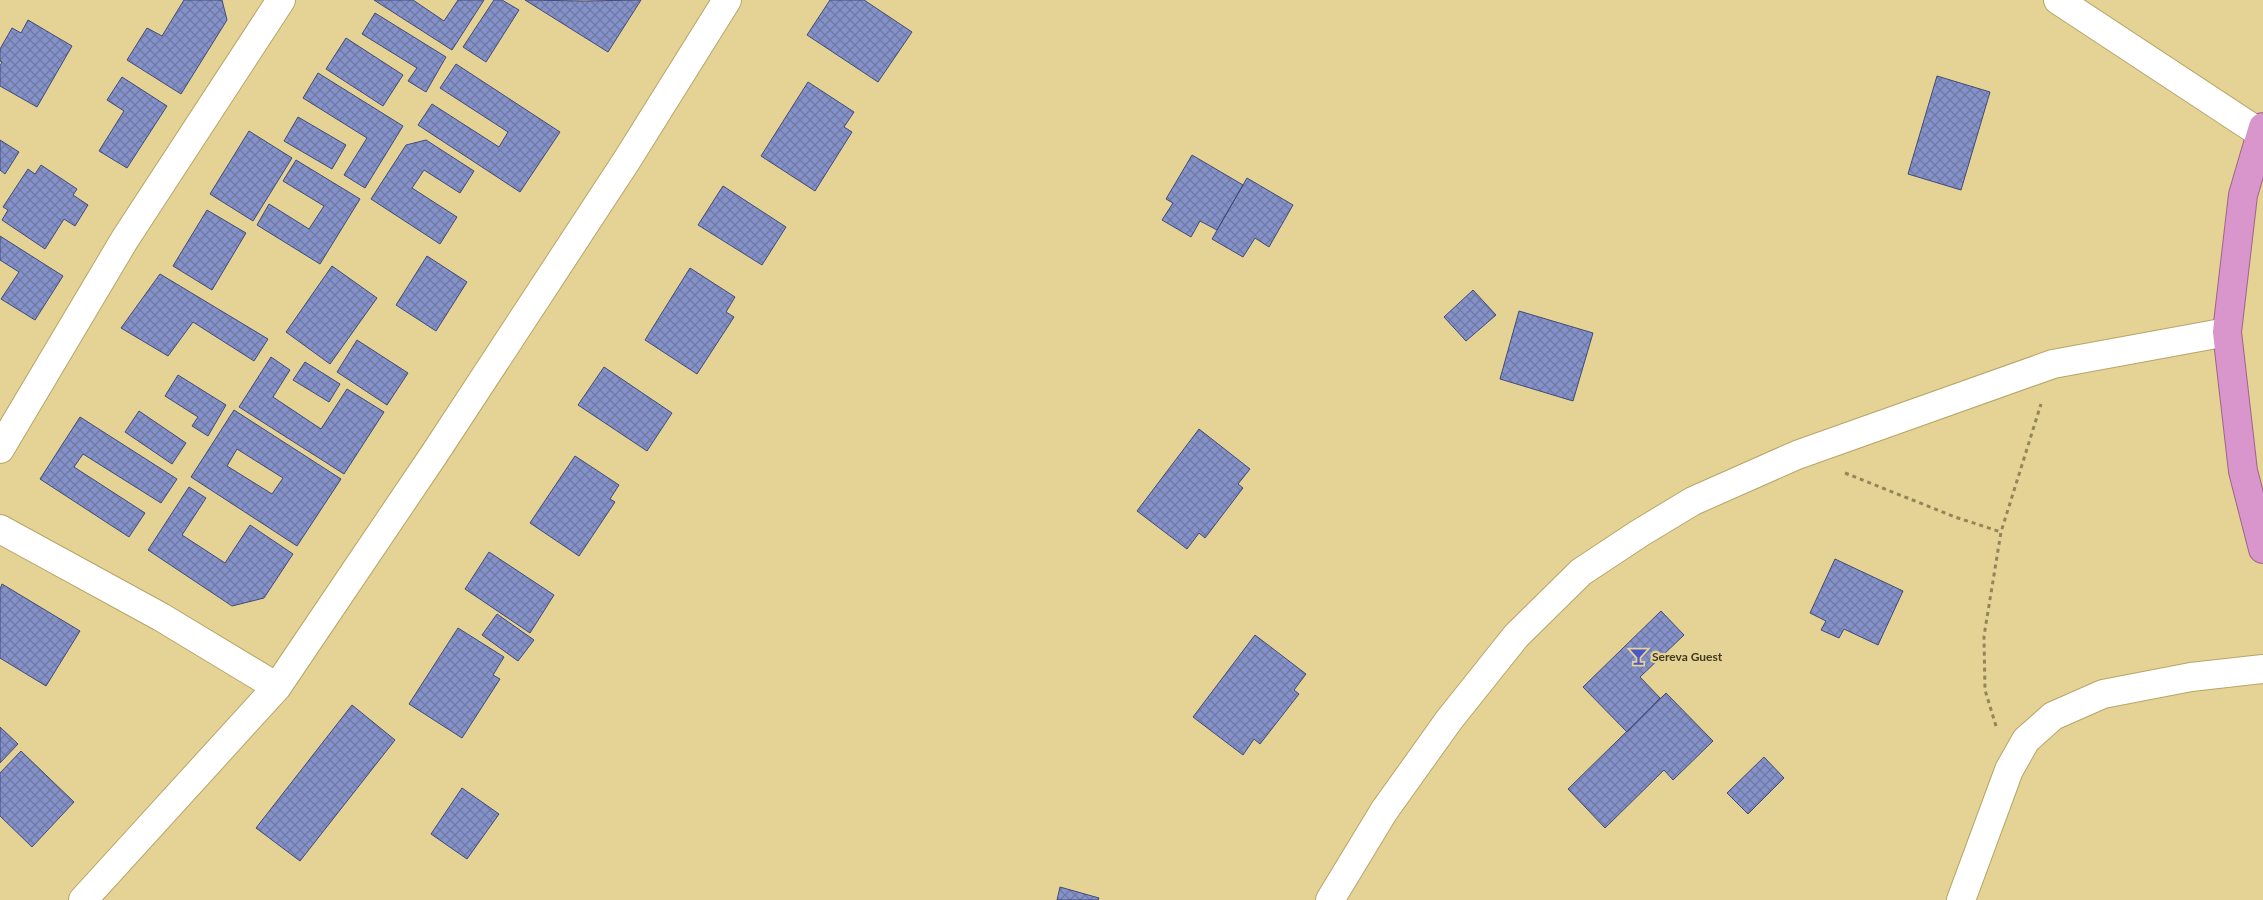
<svg xmlns="http://www.w3.org/2000/svg" width="2263" height="900" viewBox="0 0 2263 900" font-family="Lato,sans-serif">
  <style>
    .building { fill: url(#building-cross-hatch); stroke: #404a7b; fill-rule: evenodd }
    .lines { fill: none; stroke-linecap: round; stroke-linejoin: round }
    .minor-casing { stroke: #b7a569; stroke-width: 30 }
    .tertiary-casing { stroke: #b7a569; stroke-width: 30 }
    .trunk-casing { stroke: #9e6488; stroke-width: 30 }
    .path { stroke: #92855a; stroke-width: 3; stroke-dasharray: 4 4; stroke-linecap: butt }
    .minor { stroke: #fff; stroke-width: 28 }
    .tertiary { stroke: #fff; stroke-width: 28 }
    .trunk { stroke: #d896cc; stroke-width: 28 }
    .labels { text-anchor: middle; dominant-baseline: central; stroke-width: 4.5; stroke-linejoin: round; paint-order: stroke }
    .poi-label { font-size: 12px; font-weight: bold; fill: #423a21; stroke: #e5d395; text-anchor: start }
  </style>
  <defs>
    <pattern id="building-cross-hatch" width="8" height="8" patternUnits="userSpaceOnUse" patternTransform="scale(1.25)"><rect width="8" height="8" fill="#8592c9"/><path d="M0 0l8 8M0 8l8-8" fill="none" stroke="#6e78a3"/></pattern>
  </defs>
  <rect width="100%" height="100%" fill="#e5d395"/>
  <path class="building" d="M 184,0 L 222,0 L 227,20 L 181,94 L 127,60 L 147,28 L 162,36 Z
    M 374,0 L 413,0 L 444,21 L 458,0 L 484,0 L 452,50 Z
    M 494,0 L 502,0 L 519,10 L 486,62 L 463,47 Z
    M 525,0 L 584,1 L 641,0 L 608,52 Z
    M 830,0 L 864,0 L 912,32 L 878,82 L 807,35 Z
    M 375,13 L 446,57 L 426,92 L 408,81 L 417,68 L 362,34 Z
    M 28,20 L 72,46 L 37,107 L 0,86 L 0,66 L 2,62 L 0,61 L 0,49 L 12,28 L 21,33 Z
    M 346,38 L 403,75 L 383,106 L 326,69 Z
    M 456,64 L 560,132 L 520,192 L 418,125 L 432,104 L 499,147 L 508,132 L 440,88 Z
    M 318,73 L 403,126 L 365,188 L 344,175 L 367,138 L 303,98 Z
    M 1937,76 L 1990,92 L 1961,190 L 1908,174 Z
    M 122,77 L 167,106 L 127,168 L 99,151 L 124,111 L 107,100 Z
    M 808,82 L 854,112 L 844,127 L 852,132 L 815,191 L 761,156 Z
    M 298,117 L 346,145 L 332,169 L 284,141 Z
    M 249,131 L 292,158 L 253,221 L 210,194 Z
    M 0,140 L 19,152 L 5,174 L 0,170 Z
    M 426,140 L 474,171 L 460,193 L 424,170 L 412,188 L 457,217 L 440,244 L 371,199 L 406,145 Z
    M 1192,155 L 1243,185 L 1217,230 L 1200,221 L 1191,237 L 1162,220 L 1173,203 L 1166,199 Z
    M 296,160 L 360,199 L 320,264 L 257,225 L 269,204 L 309,229 L 324,206 L 283,181 Z
    M 41,165 L 77,189 L 73,195 L 88,205 L 75,226 L 64,219 L 45,249 L 2,220 L 8,210 L 3,207 L 28,169 L 35,174 Z
    M 1247,178 L 1293,205 L 1269,247 L 1255,238 L 1243,257 L 1212,239 Z
    M 723,186 L 786,227 L 762,265 L 698,225 Z
    M 207,210 L 246,233 L 212,290 L 173,266 Z
    M 0,236 L 63,276 L 35,320 L 1,299 L 19,272 L 0,260 Z
    M 427,256 L 467,282 L 436,331 L 396,305 Z
    M 332,266 L 377,298 L 330,364 L 286,332 Z
    M 690,268 L 735,297 L 726,312 L 734,317 L 697,374 L 645,340 Z
    M 160,274 L 268,339 L 254,361 L 193,322 L 168,356 L 121,328 Z
    M 1473,290 L 1496,315 L 1466,341 L 1444,317 Z
    M 1519,311 L 1593,333 L 1573,401 L 1500,379 Z
    M 357,340 L 408,373 L 387,405 L 337,372 Z
    M 271,357 L 290,370 L 273,397 L 321,429 L 347,389 L 384,412 L 344,474 L 239,407 Z
    M 305,362 L 340,384 L 329,402 L 293,380 Z
    M 604,367 L 672,413 L 647,451 L 578,405 Z
    M 178,375 L 226,405 L 208,436 L 192,426 L 198,417 L 165,396 Z
    M 234,410 L 341,479 L 297,546 L 191,477 ZM 237,449 L 283,478 L 272,494 L 227,466 Z
    M 139,411 L 186,443 L 172,464 L 125,432 Z
    M 80,417 L 177,479 L 161,503 L 83,454 L 74,467 L 145,513 L 129,537 L 40,479 Z
    M 1199,429 L 1250,469 L 1238,484 L 1243,488 L 1205,538 L 1199,533 L 1187,549 L 1137,511 Z
    M 575,456 L 619,485 L 610,499 L 615,502 L 579,556 L 530,523 Z
    M 189,487 L 206,498 L 182,535 L 225,563 L 250,525 L 293,554 L 264,598 L 232,606 L 148,550 Z
    M 489,552 L 554,595 L 530,633 L 465,589 Z
    M 1835,559 L 1903,591 L 1878,645 L 1844,629 L 1839,638 L 1821,630 L 1826,621 L 1810,613 Z
    M 2,584 L 80,631 L 46,686 L 0,658 L 0,589 Z
    M 1661,611 L 1684,635 L 1640,677 L 1660,698 L 1627,732 L 1583,687 Z
    M 497,614 L 534,640 L 518,661 L 482,635 Z
    M 458,628 L 504,657 L 493,675 L 500,679 L 462,738 L 409,704 Z
    M 1255,635 L 1306,674 L 1294,690 L 1299,694 L 1260,744 L 1254,739 L 1243,755 L 1193,717 Z
    M 1666,693 L 1713,741 L 1673,780 L 1664,770 L 1605,828 L 1568,789 Z
    M 352,705 L 395,740 L 300,861 L 256,828 Z
    M 0,727 L 18,744 L 0,763 Z
    M 21,751 L 74,802 L 32,847 L 0,816 L 0,773 Z
    M 1764,757 L 1784,778 L 1748,814 L 1727,793 Z
    M 462,788 L 499,814 L 467,859 L 431,834 Z
    M 1060,887 L 1099,898 L 1098,900 L 1057,900 Z"/>
  <g class="lines">
    <defs>
      <path id="minor" d="M 2058,0 L 2260,133
        M 0,449 L 125,239 L 281,0
        M 0,529 L 161,617 L 277,687
        M 83,900 L 277,687 L 435,453 L 627,160 L 727,0
        M 1961,900 L 2009,770 L 2026,740 L 2053,716 L 2103,694 L 2191,677 L 2263,669"/>
      <path id="tertiary" d="M 1330,900 L 1384,811 L 1449,720 L 1516,636 L 1581,572 L 1640,533 L 1693,501 L 1797,455 L 2053,364 L 2227,332"/>
      <path id="trunk" d="M 2263,127 L 2243,195 L 2227,332 L 2243,471 L 2263,549"/>
    </defs>
    <use href="#minor" class="minor-casing"/>
    <use href="#tertiary" class="tertiary-casing"/>
    <use href="#trunk" class="trunk-casing"/>
    <path class="path" d="M 1845,473 L 1955,517 L 2001,532
      M 1996,726 L 1985,690 L 1984,636 L 2001,532 L 2041,404"/>
    <use href="#minor" class="minor"/>
    <use href="#tertiary" class="tertiary"/>
    <use href="#trunk" class="trunk"/>
  </g>
  <defs>
    <symbol id="bar-bare" viewBox="-9 -9 18 18"><path d="M-6-5H6L.8 .8V4.5H3.5V6h-7V4.5H-.8V.8Z" fill="#4a57cc" stroke="#e5d395" stroke-width="2.5" paint-order="stroke"/></symbol>
  </defs>
  <g fill-rule="evenodd">
    <use href="#bar-bare" x="1626" y="644" width="25" height="25"/>
  </g>
  <g class="labels">
    <g class="poi-label">
      <text x="1652" y="656">Sereva Guest</text>
    </g>
  </g>
</svg>
